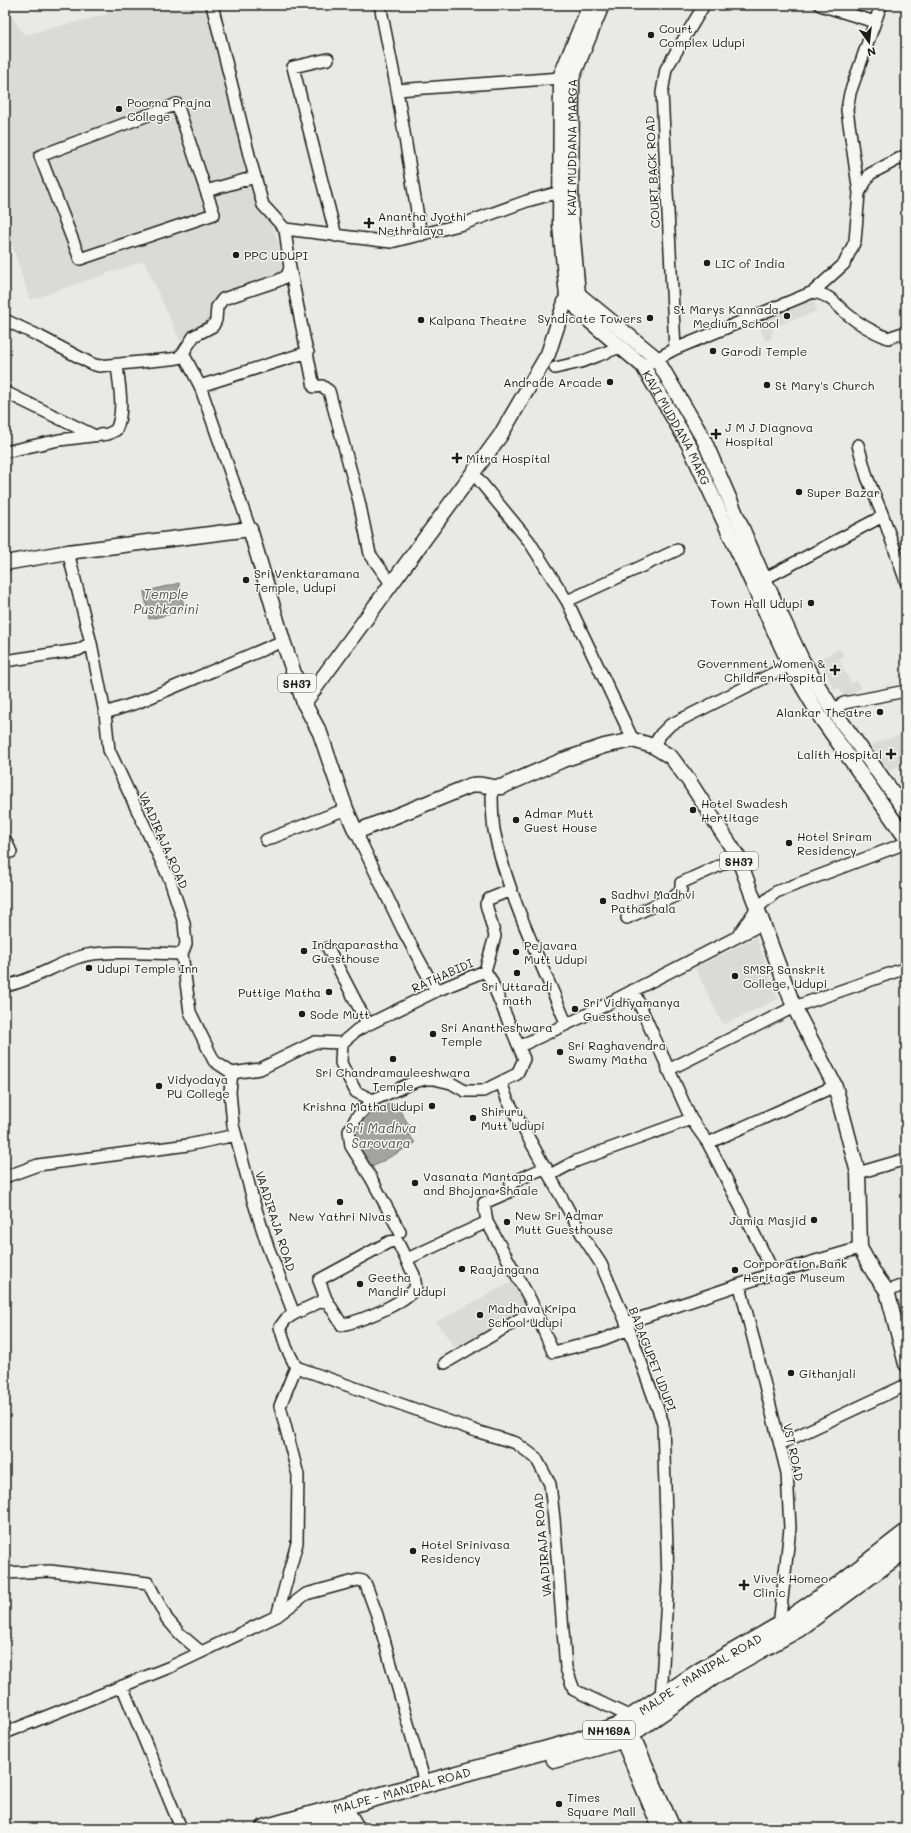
<svg xmlns="http://www.w3.org/2000/svg" width="911" height="1833" viewBox="0 0 911 1833" font-family="Mali,sans-serif">
  <style>
    .built { fill: #dadad6 }
    .water { fill: #a3a3a1; stroke: #6d6d6c }
    .lines { fill: none; stroke-linecap: round; stroke-linejoin: round }
    .minor-casing { stroke: #1c1c1c; stroke-width: 14 }
    .major-casing { stroke: #1c1c1c; stroke-width: 17 }
    .highway-casing { stroke: #1c1c1c; stroke-width: 20 }
    .minor { stroke: #f6f6f2; stroke-width: 11 }
    .major { stroke: #f6f6f2; stroke-width: 14 }
    .highway { stroke: #f6f6f2; stroke-width: 17 }
    .poi-dot { fill: #1c1c1c; stroke: #f6f6f2; stroke-width: 1.5 }
    .labels { text-anchor: middle; dominant-baseline: central; stroke-width: 3; stroke-linejoin: round; paint-order: stroke }
    .shield { fill: #f6f6f2; stroke: #5d5d5c; stroke-width: 1 }
    .shield-label { font-size: 11px; font-weight: bold; fill: #1c1c1c }
    .poi-label { font-size: 12px; fill: #1c1c1c; stroke: #f6f6f2; text-anchor: start }
    .street-label { font-size: 12px; fill: #1c1c1c; stroke: #f6f6f2 }
    .water-label { font-size: 13px; font-style: italic; fill: #525251; stroke: #f6f6f2 }
  </style>
  <rect width="100%" height="100%" fill="#e9e9e5"/>
  <filter id="ink" filterUnits="userSpaceOnUse"><feTurbulence type="fractalNoise" baseFrequency=".025" numOctaves="2"/><feDisplacementMap in="SourceGraphic" scale="8" xChannelSelector="R" yChannelSelector="G"/><feConvolveMatrix kernelMatrix="1 2 1 2 8 2 1 2 1" color-interpolation-filters="sRGB"/></filter>
  <g filter="url(#ink)">
    <path class="built" d="M 144,5 L 207,5 L 252,182 L 270,218 L 285,266 L 281,275 L 217,298 L 206,325 L 180,341 L 144,261 L 30,300 L 5,223 L 5,15 L 9,12 L 24,35 Z
      M 813,299 L 817,311 L 773,327 L 771,339 L 765,341 L 758,321 Z
      M 840,649 L 844,657 L 839,660 L 851,683 L 857,681 L 861,689 L 844,697 L 839,688 L 835,690 L 819,659 Z
      M 906,733 L 906,763 L 887,771 L 871,745 Z
      M 756,937 L 778,999 L 723,1025 L 695,968 Z
      M 516,1280 L 529,1305 L 457,1350 L 436,1322 Z"/>
    <path class="water" d="M 179,583 L 185,611 L 149,619 L 144,592 Z
      M 389,1104 L 396,1105 L 411,1128 L 407,1131 L 415,1143 L 372,1167 C 364,1155 344,1131 361,1119 C 369,1113 380,1109 389,1104 Z"/>
    <g class="lines">
      <defs>
        <path id="minor" d="M 380,5 L 397,90 L 421,235
          M 820,5 L 875,22
          M 328,59 L 293,67 L 336,236
          M 397,90 L 561,78
          M 206,191 L 177,104 L 40,156 L 80,259 L 214,214 L 206,191 L 255,177
          M 859,193 L 847,110 L 850,93 L 881,5
          M 285,229 L 391,242 L 463,224 L 527,201 L 560,192
          M 290,268 L 314,387 L 322,386 L 329,391 L 359,501 L 370,554 L 392,585
          M 813,292 C 832,296 833,302 847,314 C 859,324 873,332 888,338 L 906,332
          M 5,320 L 39,336 L 92,364 L 99,366 L 171,359 L 178,358 L 183,353 L 194,336 L 213,326 L 216,320 L 217,307 L 223,299 L 277,281 L 287,276 L 290,268 L 285,229 L 263,205 L 250,159 L 212,5
          M 675,349 L 662,93 L 666,69 L 704,5
          M 183,353 L 200,386 L 250,529
          M 643,366 L 675,349 L 813,292 L 844,264 L 855,241 L 859,193 L 870,174 L 906,155
          M 555,368 L 581,362 L 620,347
          M 200,386 L 308,352
          M 5,392 L 93,435
          M 858,445 L 867,477 L 883,516 L 906,582
          M 9,451 L 59,440 L 108,434 L 116,430 C 125,411 119,385 117,365
          M 474,474 L 529,541 L 567,601 L 633,740
          M 68,552 L 91,643 L 105,713 L 109,750 L 170,880 L 184,923 L 186,944 L 182,954 L 190,1012 L 214,1061 L 232,1073
          M 764,579 L 883,516
          M 567,601 L 677,550
          M 5,661 L 78,650 L 91,643
          M 833,710 L 844,703 L 906,691
          M 105,713 L 139,702 L 283,641
          M 653,746 L 661,734 L 670,725 L 790,665
          M 492,787 C 492,801 492,816 494,830 C 507,894 541,962 566,1023
          M 356,832 L 403,930 L 436,991
          M 5,839 L 11,852
          M 266,840 L 346,809
          M 627,918 L 675,896 L 681,890 L 681,883 L 738,857
          M 739,934 L 757,908 L 776,892 L 906,843
          M 328,948 L 368,1025
          M 485,971 L 491,980 L 524,1059 L 517,1074 L 483,1091 L 465,1091 L 451,1083 L 434,1079 L 426,1079 L 414,1082 L 373,1100 L 356,1092 L 341,1063 L 342,1043 L 357,1030 L 436,991 Z
          M 485,971 L 495,936 L 486,904 L 489,899 L 511,890
          M 5,986 C 31,981 53,966 79,957 C 104,949 154,954 182,954
          M 633,990 L 691,1119 L 708,1143 L 774,1273
          M 520,1046 L 580,1018 L 762,924
          M 668,1070 L 794,1007 L 906,968
          M 232,1073 L 230,1092 L 233,1125 L 253,1200 L 268,1247 L 294,1314 L 286,1319 L 280,1327 L 286,1347 L 296,1367 L 479,1432 L 516,1443 L 536,1458 L 550,1484 L 554,1519 L 566,1668 L 574,1690 L 631,1717
          M 232,1073 L 260,1069 L 315,1042 L 342,1043
          M 501,1082 L 507,1099 L 584,1238 L 601,1264 L 629,1329 L 663,1423 L 668,1580 L 661,1699
          M 373,1100 L 356,1118 L 349,1131 L 351,1146 L 371,1178 L 400,1232
          M 708,1143 L 835,1086
          M 858,1173 L 906,1159
          M 550,1175 L 576,1161 L 691,1119
          M 5,1177 L 38,1165 L 188,1145 L 236,1135
          M 487,1222 L 484,1203 L 509,1192 L 511,1183 L 546,1167
          M 407,1259 L 487,1222 L 531,1301 L 553,1352 L 599,1341 L 629,1329
          M 740,1286 L 787,1473 L 790,1528 L 779,1626
          M 887,1291 L 906,1284
          M 294,1314 L 326,1299 L 342,1325 C 363,1320 401,1305 416,1288 L 414,1275 L 397,1241 L 389,1242 L 319,1280 L 326,1299
          M 626,1323 L 774,1273 L 860,1248
          M 445,1363 L 535,1310
          M 780,1444 L 906,1385
          M 5,1573 L 50,1571 L 148,1583 L 167,1619 L 180,1634 L 201,1652
          M 277,1616 L 297,1543 L 298,1475 L 280,1406 L 296,1367
          M 122,1686 L 181,1828
          M 5,1733 L 170,1667 L 277,1616 L 306,1594 L 358,1580 L 363,1581 L 366,1585 L 377,1615 L 425,1783
          M 352,1816 L 359,1828"/>
        <g id="major">
          <path id="s1" d="M 590,5 L 561,75 L 560,226 L 567,296 L 585,317 L 643,366 L 689,445 L 790,665 L 821,718 L 906,838"/>
          <path d="M 578,294 L 656,358 L 704,440 L 764,579 L 802,660 L 833,710 L 906,811"/>
          <path id="s2" d="M 578,294 L 571,215 L 572,78 L 602,5"/>
          <path d="M 5,563 L 68,552 L 250,529 L 283,641 L 304,703 L 320,733 L 346,809 L 356,832 L 472,785 C 482,783 490,788 501,787 L 563,760 L 604,746 L 633,740 L 653,746 L 671,757 L 689,781 L 738,857 L 794,1007 L 835,1086 L 858,1173 L 860,1248 L 874,1273 L 887,1291 L 906,1364"/>
          <path d="M 304,703 L 500,436 L 548,354 L 567,296 L 573,295"/>
          <path d="M 627,1723 L 673,1828"/>
          <path d="M 619,1731 L 660,1828"/>
        </g>
        <g id="highway">
          <path d="M 555,1759 L 623,1739 L 718,1673 L 799,1628 L 906,1549"/>
          <path id="s3" d="M 265,1828 L 571,1743 L 617,1727 L 699,1672 L 779,1626 L 839,1585 L 906,1533"/>
          <path d="M 309,1828 L 347,1817"/>
        </g>
      </defs>
      <use href="#minor" class="minor-casing"/>
      <use href="#major" class="major-casing"/>
      <use href="#highway" class="highway-casing"/>
      <use href="#minor" class="minor"/>
      <use href="#major" class="major"/>
      <use href="#highway" class="highway"/>
    </g>
  </g>
  <g class="poi-dot">
    <circle cx="651" cy="35" r="4"/>
    <circle cx="119" cy="109" r="4"/>
    <path d="M367 217h4v4h4v4h-4v4h-4v-4h-4v-4h4z"/>
    <circle cx="236" cy="255" r="4"/>
    <circle cx="707" cy="263" r="4"/>
    <circle cx="787" cy="316" r="4"/>
    <circle cx="650" cy="318" r="4"/>
    <circle cx="421" cy="320" r="4"/>
    <circle cx="713" cy="351" r="4"/>
    <circle cx="610" cy="382" r="4"/>
    <circle cx="767" cy="385" r="4"/>
    <path d="M714 428h4v4h4v4h-4v4h-4v-4h-4v-4h4z"/>
    <path d="M455 452h4v4h4v4h-4v4h-4v-4h-4v-4h4z"/>
    <circle cx="799" cy="492" r="4"/>
    <circle cx="246" cy="580" r="4"/>
    <circle cx="811" cy="603" r="4"/>
    <path d="M833 664h4v4h4v4h-4v4h-4v-4h-4v-4h4z"/>
    <circle cx="880" cy="712" r="4"/>
    <path d="M889 748h4v4h4v4h-4v4h-4v-4h-4v-4h4z"/>
    <circle cx="693" cy="810" r="4"/>
    <circle cx="516" cy="820" r="4"/>
    <circle cx="789" cy="843" r="4"/>
    <circle cx="603" cy="901" r="4"/>
    <circle cx="304" cy="951" r="4"/>
    <circle cx="516" cy="952" r="4"/>
    <circle cx="89" cy="968" r="4"/>
    <circle cx="517" cy="973" r="4"/>
    <circle cx="735" cy="976" r="4"/>
    <circle cx="329" cy="992" r="4"/>
    <circle cx="575" cy="1009" r="4"/>
    <circle cx="302" cy="1014" r="4"/>
    <circle cx="433" cy="1034" r="4"/>
    <circle cx="560" cy="1052" r="4"/>
    <circle cx="393" cy="1059" r="4"/>
    <circle cx="159" cy="1086" r="4"/>
    <circle cx="432" cy="1106" r="4"/>
    <circle cx="473" cy="1118" r="4"/>
    <circle cx="415" cy="1183" r="4"/>
    <circle cx="340" cy="1202" r="4"/>
    <circle cx="814" cy="1220" r="4"/>
    <circle cx="507" cy="1222" r="4"/>
    <circle cx="462" cy="1269" r="4"/>
    <circle cx="735" cy="1270" r="4"/>
    <circle cx="360" cy="1284" r="4"/>
    <circle cx="480" cy="1315" r="4"/>
    <circle cx="791" cy="1373" r="4"/>
    <circle cx="413" cy="1551" r="4"/>
    <path d="M742 1579h4v4h4v4h-4v4h-4v-4h-4v-4h4z"/>
    <circle cx="559" cy="1804" r="4"/>
  </g>
  <g class="labels">
    <g class="shield">
      <rect x="278" y="674" width="38" height="18" rx="3"/>
      <rect x="720" y="852" width="38" height="18" rx="3"/>
      <rect x="583" y="1721" width="52" height="18" rx="3"/>
    </g>
    <g class="shield-label">
      <text x="297" y="683">SH37</text>
      <text x="739" y="861">SH37</text>
      <text x="609" y="1730">NH169A</text>
    </g>
    <g class="poi-label">
      <text x="659" y="28">Court<tspan x="659" dy="14">Complex Udupi</tspan></text>
      <text x="127" y="102">Poorna Prajna<tspan x="127" dy="14">College</tspan></text>
      <text x="378" y="216">Anantha Jyothi<tspan x="378" dy="14">Nethralaya</tspan></text>
      <text x="244" y="255">PPC UDUPI</text>
      <text x="715" y="263">LIC of India</text>
      <text x="779" y="309" text-anchor="end">St Marys Kannada<tspan x="779" dy="14">Medium School</tspan></text>
      <text x="642" y="318" text-anchor="end">Syndicate Towers</text>
      <text x="429" y="320">Kalpana Theatre</text>
      <text x="721" y="351">Garodi Temple</text>
      <text x="602" y="382" text-anchor="end">Andrade Arcade</text>
      <text x="775" y="385">St Mary's Church</text>
      <text x="725" y="427">J M J Diagnova<tspan x="725" dy="14">Hospital</tspan></text>
      <text x="466" y="458">Mitra Hospital</text>
      <text x="807" y="492">Super Bazar</text>
      <text x="254" y="573">Sri Venktaramana<tspan x="254" dy="14">Temple, Udupi</tspan></text>
      <text x="803" y="603" text-anchor="end">Town Hall Udupi</text>
      <text x="826" y="663" text-anchor="end">Government Women &amp;<tspan x="826" dy="14">Children Hospital</tspan></text>
      <text x="872" y="712" text-anchor="end">Alankar Theatre</text>
      <text x="882" y="754" text-anchor="end">Lalith Hospital</text>
      <text x="701" y="803">Hotel Swadesh<tspan x="701" dy="14">Hertitage</tspan></text>
      <text x="524" y="813">Admar Mutt<tspan x="524" dy="14">Guest House</tspan></text>
      <text x="797" y="836">Hotel Sriram<tspan x="797" dy="14">Residency</tspan></text>
      <text x="611" y="894">Sadhvi Madhvi<tspan x="611" dy="14">Pathashala</tspan></text>
      <text x="312" y="944">Indraparastha<tspan x="312" dy="14">Guesthouse</tspan></text>
      <text x="524" y="945">Pejavara<tspan x="524" dy="14">Mutt Udupi</tspan></text>
      <text x="97" y="968">Udupi Temple Inn</text>
      <text x="743" y="969">SMSP Sanskrit<tspan x="743" dy="14">College, Udupi</tspan></text>
      <text x="517" y="986" text-anchor="middle">Sri Uttaradi<tspan x="517" dy="14">math</tspan></text>
      <text x="321" y="992" text-anchor="end">Puttige Matha</text>
      <text x="583" y="1002">Sri Vidhyamanya<tspan x="583" dy="14">Guesthouse</tspan></text>
      <text x="310" y="1014">Sode Mutt</text>
      <text x="441" y="1027">Sri Anantheshwara<tspan x="441" dy="14">Temple</tspan></text>
      <text x="568" y="1045">Sri Raghavendra<tspan x="568" dy="14">Swamy Matha</tspan></text>
      <text x="393" y="1072" text-anchor="middle">Sri Chandramauleeshwara<tspan x="393" dy="14">Temple</tspan></text>
      <text x="167" y="1079">Vidyodaya<tspan x="167" dy="14">PU College</tspan></text>
      <text x="424" y="1106" text-anchor="end">Krishna Matha Udupi</text>
      <text x="481" y="1111">Shiruru<tspan x="481" dy="14">Mutt Udupi</tspan></text>
      <text x="423" y="1176">Vasanata Mantapa<tspan x="423" dy="14">and Bhojana Shaale</tspan></text>
      <text x="515" y="1215">New Sri Admar<tspan x="515" dy="14">Mutt Guesthouse</tspan></text>
      <text x="340" y="1216" text-anchor="middle">New Yathri Nivas</text>
      <text x="806" y="1220" text-anchor="end">Jamia Masjid</text>
      <text x="743" y="1263">Corporation Bank<tspan x="743" dy="14">Heritage Museum</tspan></text>
      <text x="470" y="1269">Raajangana</text>
      <text x="368" y="1277">Geetha<tspan x="368" dy="14">Mandir Udupi</tspan></text>
      <text x="488" y="1308">Madhava Kripa<tspan x="488" dy="14">School Udupi</tspan></text>
      <text x="799" y="1373">Githanjali</text>
      <text x="421" y="1544">Hotel Srinivasa<tspan x="421" dy="14">Residency</tspan></text>
      <text x="753" y="1578">Vivek Homeo<tspan x="753" dy="14">Clinic</tspan></text>
      <text x="567" y="1797">Times<tspan x="567" dy="14">Square Mall</tspan></text>
    </g>
    <g class="street-label">
      <text stroke="none"><textPath href="#s2" startOffset="147">KAVI MUDDANA MARGA</textPath></text>
      <text transform="translate(652 172) rotate(-93)">COURT BACK ROAD</text>
      <text stroke="none"><textPath href="#s1" startOffset="471">KAVI MUDDANA MARG</textPath></text>
      <text transform="translate(164 840) rotate(66)">VAADIRAJA ROAD</text>
      <text transform="translate(442 975) rotate(-24)">RATHABIDI</text>
      <text transform="translate(276 1221) rotate(72)">VAADIRAJA ROAD</text>
      <text transform="translate(653 1359) rotate(69)">BADAGUPET UDUPI</text>
      <text transform="translate(794 1452) rotate(78)">VST ROAD</text>
      <text transform="translate(542 1545) rotate(-95)">VAADIRAJA ROAD</text>
      <text stroke="none"><textPath href="#s3" startOffset="465">MALPE - MANIPAL ROAD</textPath></text>
      <text stroke="none"><textPath href="#s3" startOffset="142">MALPE - MANIPAL ROAD</textPath></text>
    </g>
    <g class="water-label">
      <text x="166" y="593">Temple<tspan x="166" dy="15">Pushkarini</tspan></text>
      <text x="381" y="1127">Sri Madhva<tspan x="381" dy="15">Sarovara</tspan></text>
    </g>
  </g>
  <rect width="911" height="1833" fill="none" stroke="#f6f6f2" stroke-width="20"/>
  <rect x="10" y="10" width="891" height="1813" fill="none" stroke="#1c1c1c" stroke-width="1.5" filter="url(#ink)"/>
  <g transform="translate(869 42) rotate(165)" stroke="#f6f6f2" stroke-width="3" paint-order="stroke">
  <path d="M0-3L7 15L0 10L-7 15Z" fill="#1c1c1c"/>
  <text y="-6" font-size="11" font-weight="bold" text-anchor="middle" fill="#1c1c1c">N</text>
  </g>
</svg>
